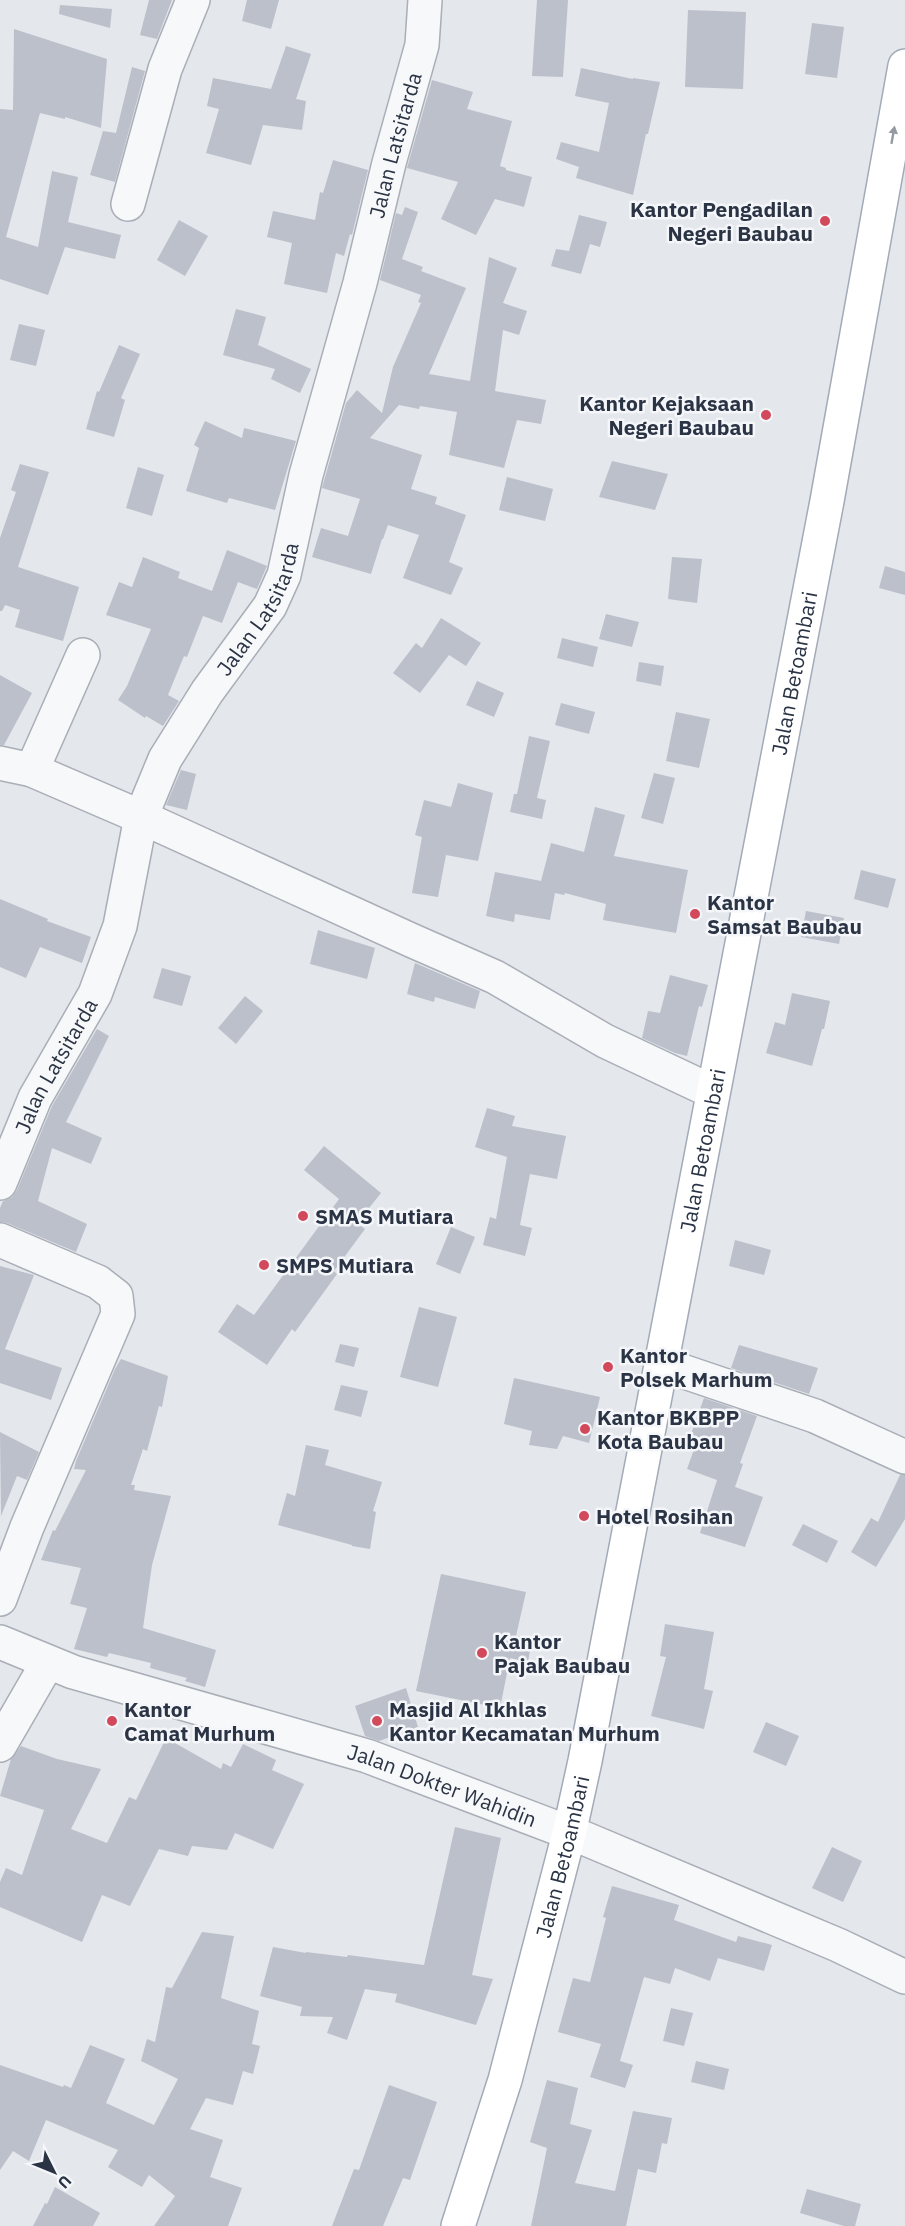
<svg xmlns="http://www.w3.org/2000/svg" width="905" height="2226" viewBox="0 0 905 2226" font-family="'IBM Plex Sans',sans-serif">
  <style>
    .building { fill: #bbc0ca }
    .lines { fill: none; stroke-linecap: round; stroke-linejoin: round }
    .minor-casing { stroke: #a9aeb7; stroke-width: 36 }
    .major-casing { stroke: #a3abb8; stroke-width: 36 }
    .minor { stroke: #f7f8fa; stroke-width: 33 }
    .major { stroke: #fff; stroke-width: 33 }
    .oneway { fill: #959aa2 }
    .poi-dot { fill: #d1495b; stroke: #f4f6f9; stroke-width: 2 }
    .labels { text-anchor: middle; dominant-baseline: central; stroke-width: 5; stroke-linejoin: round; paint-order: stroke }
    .street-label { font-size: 21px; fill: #2b3445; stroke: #f4f6f9 }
    .poi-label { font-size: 21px; font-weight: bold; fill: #2b3445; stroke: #f4f6f9; text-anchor: start }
  </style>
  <rect width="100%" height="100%" fill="#e4e7ec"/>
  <path class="building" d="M 149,0 L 172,0 L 157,39 L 140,35 Z
    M 247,0 L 279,0 L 271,29 L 242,21 Z
    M 537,0 L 568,0 L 563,77 L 532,76 Z
    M 60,5 L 112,9 L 110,28 L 59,14 Z
    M 688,10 L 746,12 L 743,89 L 685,87 Z
    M 812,23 L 844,27 L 837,78 L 805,74 Z
    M 14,29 L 107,59 L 101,128 L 65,117 L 65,119 L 40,113 L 6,237 L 38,247 L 52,171 L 78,177 L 68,222 L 121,235 L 115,259 L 65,247 L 48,295 L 0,279 L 0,109 L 13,110 Z
    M 286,46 L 311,54 L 296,99 L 306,101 L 302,130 L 263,125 L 251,165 L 206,153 L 219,109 L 207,106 L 213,78 L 271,89 Z
    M 132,67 L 145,71 L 115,182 L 90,175 L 103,131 L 116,133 Z
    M 581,68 L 633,79 L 633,78 L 660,82 L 648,134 L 646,134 L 633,195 L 576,178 L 579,167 L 556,159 L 561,142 L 599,152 L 609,103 L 575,96 Z
    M 432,80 L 473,92 L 467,109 L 512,121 L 500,166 L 506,168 L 506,170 L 532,177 L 524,207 L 495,199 L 476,235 L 441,219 L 458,182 L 407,168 Z
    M 333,160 L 368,170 L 352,235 L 350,234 L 344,256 L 336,253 L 327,293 L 284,284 L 292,243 L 267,237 L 273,211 L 315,220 L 320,192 L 323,193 Z
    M 405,207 L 418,212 L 402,259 L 423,267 L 421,271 L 466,288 L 429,374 L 470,381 L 489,257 L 517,268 L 503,303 L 527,311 L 519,335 L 503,330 L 495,391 L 546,400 L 541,424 L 517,420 L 504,468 L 449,455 L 457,412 L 420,406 L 419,409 L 399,405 L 370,438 L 422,455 L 411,489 L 437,497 L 435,504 L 466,515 L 449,562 L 463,568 L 451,595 L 403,578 L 419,535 L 388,525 L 383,539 L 382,539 L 371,574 L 312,557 L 321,528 L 348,536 L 360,499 L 322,488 L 346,403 L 357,390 L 382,413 L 393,367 L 421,303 L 418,302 L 421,295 L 380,280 L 396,213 L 402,215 Z
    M 579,215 L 607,222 L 600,247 L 590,244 L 581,274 L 551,266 L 556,249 L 569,251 Z
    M 179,220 L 208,236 L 185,276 L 157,260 Z
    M 236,309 L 266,317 L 258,345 L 311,369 L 300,393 L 271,379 L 275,369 L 223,355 Z
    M 19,324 L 45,330 L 36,366 L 10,360 Z
    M 119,345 L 140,354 L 121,398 L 125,400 L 114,437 L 86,429 L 97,391 L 99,392 Z
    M 205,421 L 242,438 L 244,428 L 296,441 L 275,510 L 229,498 L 227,503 L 186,491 L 199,448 L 194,445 Z
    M 612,461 L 668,474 L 655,510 L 599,497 Z
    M 20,464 L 49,472 L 18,567 L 79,587 L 63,641 L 15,627 L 20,610 L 5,605 L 2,611 L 0,611 L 0,538 L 16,492 L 11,490 Z
    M 138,467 L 164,475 L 152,516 L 126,508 Z
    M 507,477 L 553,489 L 545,521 L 499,510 Z
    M 227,550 L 267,566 L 257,589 L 238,582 L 222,623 L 203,616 L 187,657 L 184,656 L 168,695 L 179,701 L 163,726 L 146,716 L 145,718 L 118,700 L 127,686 L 151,629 L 106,615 L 119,582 L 132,587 L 143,557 L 180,572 L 178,578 L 212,591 Z
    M 672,557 L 702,559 L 697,603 L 668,599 Z
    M 885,566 L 905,572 L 905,595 L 879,588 Z
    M 606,614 L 639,622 L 632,647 L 599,639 Z
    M 441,618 L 481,643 L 466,666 L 449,655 L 420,693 L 393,673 L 416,643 L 422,648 Z
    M 562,638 L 598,647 L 593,667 L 557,658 Z
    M 639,662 L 664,666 L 661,686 L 636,681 Z
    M 0,675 L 32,693 L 4,745 L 0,745 Z
    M 477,681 L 504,693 L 494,717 L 466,705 Z
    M 561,703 L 595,712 L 589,734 L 555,725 Z
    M 676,712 L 710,719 L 699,768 L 666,761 Z
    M 529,736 L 550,741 L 537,798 L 546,800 L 542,819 L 510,812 L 514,794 L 517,794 Z
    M 181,770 L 196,774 L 187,810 L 166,805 Z
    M 654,773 L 675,778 L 663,824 L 641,818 Z
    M 458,783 L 493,793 L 478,861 L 446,855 L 438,897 L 412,893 L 422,837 L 415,835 L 424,800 L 451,807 Z
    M 595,807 L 625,815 L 614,856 L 688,870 L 676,933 L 603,920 L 606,904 L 565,893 L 564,895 L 555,893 L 550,920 L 515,914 L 514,922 L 486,916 L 495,872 L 541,881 L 551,843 L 584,852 Z
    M 861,870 L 896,879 L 888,908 L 854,899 Z
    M 0,899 L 48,919 L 47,921 L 91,937 L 82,963 L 40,947 L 26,978 L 0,967 Z
    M 806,911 L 844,918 L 839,944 L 801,937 Z
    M 318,930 L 375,948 L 367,979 L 310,964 Z
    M 415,963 L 480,991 L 475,1009 L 435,997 L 434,1002 L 407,994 Z
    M 162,968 L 191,976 L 182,1006 L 153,998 Z
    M 670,975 L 708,985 L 702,1007 L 699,1006 L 687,1056 L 675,1053 L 642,1038 L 648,1011 L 660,1013 Z
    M 792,993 L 830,1001 L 824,1029 L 822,1029 L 812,1066 L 766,1053 L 775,1022 L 785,1025 Z
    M 245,996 L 263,1011 L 236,1044 L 218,1028 Z
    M 97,1029 L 109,1036 L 66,1122 L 102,1138 L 91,1164 L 52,1148 L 38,1201 L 87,1224 L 76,1252 L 7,1223 L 0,1222 L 0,1208 L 3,1201 L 12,1197 L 17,1190 L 52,1106 Z
    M 487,1108 L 515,1116 L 512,1126 L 566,1136 L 557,1179 L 530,1174 L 520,1225 L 532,1228 L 525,1256 L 483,1245 L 490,1217 L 496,1219 L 507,1157 L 475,1147 Z
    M 324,1146 L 381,1193 L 357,1223 L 365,1229 L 334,1271 L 337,1274 L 295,1332 L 292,1329 L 267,1365 L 218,1332 L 237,1304 L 254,1315 L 339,1199 L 304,1170 Z
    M 451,1227 L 475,1237 L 460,1274 L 436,1264 Z
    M 735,1240 L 771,1250 L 764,1275 L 729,1266 Z
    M 0,1266 L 34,1275 L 5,1349 L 62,1368 L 51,1400 L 0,1383 Z
    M 419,1307 L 457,1317 L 438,1387 L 400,1377 Z
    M 340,1344 L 359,1348 L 354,1367 L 335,1362 Z
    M 739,1345 L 818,1368 L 809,1394 L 731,1368 Z
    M 121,1359 L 168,1376 L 162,1407 L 159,1406 L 147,1451 L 143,1449 L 131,1485 L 135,1485 L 134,1490 L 171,1496 L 152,1565 L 143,1628 L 216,1650 L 205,1687 L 185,1681 L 187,1678 L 150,1668 L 151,1663 L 109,1653 L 107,1657 L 74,1649 L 87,1608 L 70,1604 L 81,1568 L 41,1560 L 53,1530 L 55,1531 L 86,1470 L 74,1469 L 76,1461 L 115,1369 Z
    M 514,1378 L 600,1397 L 589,1443 L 563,1436 L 557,1449 L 529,1445 L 532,1431 L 504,1424 Z
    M 341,1385 L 368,1391 L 361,1417 L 334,1410 Z
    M 704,1398 L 757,1416 L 740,1463 L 743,1464 L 735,1487 L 763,1497 L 745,1547 L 700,1533 L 717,1480 L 687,1469 L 696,1444 L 688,1442 Z
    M 0,1432 L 39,1452 L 27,1480 L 17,1476 L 1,1516 Z
    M 306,1445 L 329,1450 L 325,1465 L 382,1482 L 373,1511 L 376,1512 L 370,1549 L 352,1546 L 352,1545 L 278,1525 L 287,1493 L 295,1496 Z
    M 900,1475 L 905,1475 L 905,1519 L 876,1567 L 851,1552 L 871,1518 L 878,1522 Z
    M 803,1524 L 838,1541 L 827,1563 L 792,1545 Z
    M 441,1574 L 526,1592 L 516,1636 L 532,1639 L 528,1662 L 510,1658 L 500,1708 L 416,1691 Z
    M 665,1624 L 714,1632 L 704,1689 L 713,1691 L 704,1729 L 651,1716 L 666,1657 L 660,1656 Z
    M 406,1688 L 418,1727 L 379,1741 L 365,1736 L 355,1706 Z
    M 766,1722 L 799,1736 L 786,1766 L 753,1752 Z
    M 166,1738 L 221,1769 L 223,1763 L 231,1767 L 243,1744 L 276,1760 L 272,1770 L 304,1784 L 273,1849 L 235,1833 L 227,1850 L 192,1846 L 188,1856 L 159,1849 L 130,1906 L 102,1895 L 82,1942 L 0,1907 L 0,1882 L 6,1868 L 22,1875 L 44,1810 L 0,1796 L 11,1759 L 21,1746 L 57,1759 L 101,1769 L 71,1829 L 107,1843 L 129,1797 L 136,1800 Z
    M 455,1827 L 501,1838 L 472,1975 L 493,1979 L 476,2025 L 395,2002 L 397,1994 L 365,1989 L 347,2040 L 327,2033 L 333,2017 L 300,2016 L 302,2007 L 260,1996 L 273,1947 L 306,1953 L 306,1952 L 347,1957 L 348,1955 L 424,1965 Z
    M 832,1847 L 862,1861 L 843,1902 L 812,1888 Z
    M 612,1886 L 679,1905 L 674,1920 L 736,1942 L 738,1936 L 772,1945 L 764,1971 L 718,1958 L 710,1981 L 675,1968 L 670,1984 L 644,1977 L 620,2061 L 633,2065 L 625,2088 L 590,2077 L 601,2044 L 558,2032 L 573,1978 L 590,1982 L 606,1918 L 603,1917 Z
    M 202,1932 L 234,1936 L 221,1998 L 259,2011 L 252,2044 L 260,2046 L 253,2074 L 243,2071 L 233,2105 L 206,2098 L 190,2129 L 223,2140 L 210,2177 L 242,2188 L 228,2226 L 154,2226 L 175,2196 L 149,2175 L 142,2187 L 108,2167 L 118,2150 L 46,2120 L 29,2161 L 13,2151 L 0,2170 L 0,2065 L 63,2087 L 64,2085 L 71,2088 L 90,2045 L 125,2059 L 106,2103 L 154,2125 L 178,2079 L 141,2061 L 147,2039 L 155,2042 L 166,1987 L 172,1988 Z
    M 671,2008 L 693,2013 L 684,2046 L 663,2041 Z
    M 696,2061 L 729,2069 L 724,2090 L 691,2082 Z
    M 547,2080 L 578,2088 L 570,2124 L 592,2130 L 575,2183 L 615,2191 L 633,2111 L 672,2118 L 667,2144 L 662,2143 L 656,2173 L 638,2169 L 626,2226 L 531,2226 L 547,2148 L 530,2142 Z
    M 389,2085 L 437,2102 L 410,2180 L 403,2178 L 383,2226 L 332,2226 L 354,2169 L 359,2170 Z
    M 55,2187 L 100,2213 L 93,2226 L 33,2226 L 45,2203 L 47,2204 Z
    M 807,2189 L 861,2204 L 855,2226 L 844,2226 L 800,2213 Z"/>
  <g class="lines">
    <defs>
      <g id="minor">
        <path d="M 128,204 L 165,69 L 193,0"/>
        <path d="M 0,763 L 32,770 L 141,817 L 413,941 L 495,977 L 605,1041 L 713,1092"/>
        <path d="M 32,770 L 83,655"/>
        <path id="s1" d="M 0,1183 L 35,1098 L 95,994 L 120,926 L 141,817 L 165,759 L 207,692 L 270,606 L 284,575 L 306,475 L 360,283 L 389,163 L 422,45 L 425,0"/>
        <path d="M 0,1240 L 98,1282 L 116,1296 L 118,1314 L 27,1527 L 0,1599"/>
        <path d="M 676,1369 L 815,1416 L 905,1457"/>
        <path id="s2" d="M 0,1642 L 73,1672 L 367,1756 L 586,1839 L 838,1945 L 905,1977"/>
        <path d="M 0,1745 L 48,1662"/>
      </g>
      <g id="major">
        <path id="s3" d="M 458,2226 L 505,2080 L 569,1834 L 585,1761 L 827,501 L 905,66"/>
      </g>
    </defs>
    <use href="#minor" class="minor-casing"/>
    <use href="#major" class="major-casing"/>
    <use href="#minor" class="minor"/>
    <use href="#major" class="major"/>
  </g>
  <defs><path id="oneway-solid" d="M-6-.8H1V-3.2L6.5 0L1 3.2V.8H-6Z" transform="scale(1.5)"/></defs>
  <use class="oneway" href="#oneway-solid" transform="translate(893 135) rotate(-80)"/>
  <g class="poi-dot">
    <circle cx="825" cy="221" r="6"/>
    <circle cx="766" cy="415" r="6"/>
    <circle cx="695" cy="914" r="6"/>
    <circle cx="303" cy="1216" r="6"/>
    <circle cx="264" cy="1265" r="6"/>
    <circle cx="608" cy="1367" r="6"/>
    <circle cx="585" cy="1429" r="6"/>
    <circle cx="584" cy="1516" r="6"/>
    <circle cx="482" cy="1653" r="6"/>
    <circle cx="112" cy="1721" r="6"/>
    <circle cx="377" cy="1721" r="6"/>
  </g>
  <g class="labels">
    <g class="street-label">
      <text stroke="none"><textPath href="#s1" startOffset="1122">Jalan Latsitarda</textPath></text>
      <text stroke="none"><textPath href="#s1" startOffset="636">Jalan Latsitarda</textPath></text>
      <text stroke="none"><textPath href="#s3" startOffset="1590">Jalan Betoambari</textPath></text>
      <text stroke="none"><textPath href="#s1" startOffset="130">Jalan Latsitarda</textPath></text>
      <text stroke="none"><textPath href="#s3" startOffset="1104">Jalan Betoambari</textPath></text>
      <text stroke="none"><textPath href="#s2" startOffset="465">Jalan Dokter Wahidin</textPath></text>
      <text stroke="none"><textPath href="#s3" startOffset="384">Jalan Betoambari</textPath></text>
    </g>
    <g class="poi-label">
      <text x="813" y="209" text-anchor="end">Kantor Pengadilan<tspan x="813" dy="24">Negeri Baubau</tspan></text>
      <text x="754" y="403" text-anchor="end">Kantor Kejaksaan<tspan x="754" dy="24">Negeri Baubau</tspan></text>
      <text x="707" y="902">Kantor<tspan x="707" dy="24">Samsat Baubau</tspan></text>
      <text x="315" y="1216">SMAS Mutiara</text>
      <text x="276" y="1265">SMPS Mutiara</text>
      <text x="620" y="1355">Kantor<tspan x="620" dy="24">Polsek Marhum</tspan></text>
      <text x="597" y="1417">Kantor BKBPP<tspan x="597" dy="24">Kota Baubau</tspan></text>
      <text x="596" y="1516">Hotel Rosihan</text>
      <text x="494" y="1641">Kantor<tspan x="494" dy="24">Pajak Baubau</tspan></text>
      <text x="124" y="1709">Kantor<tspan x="124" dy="24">Camat Murhum</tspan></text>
      <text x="389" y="1709">Masjid Al Ikhlas<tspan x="389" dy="24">Kantor Kecamatan Murhum</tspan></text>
    </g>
  </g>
  <g transform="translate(54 2172) rotate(133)" stroke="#f4f6f9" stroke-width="4.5" paint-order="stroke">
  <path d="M0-4.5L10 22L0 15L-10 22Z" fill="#2b3445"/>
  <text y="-9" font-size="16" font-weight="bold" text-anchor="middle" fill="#2b3445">U</text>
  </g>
</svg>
